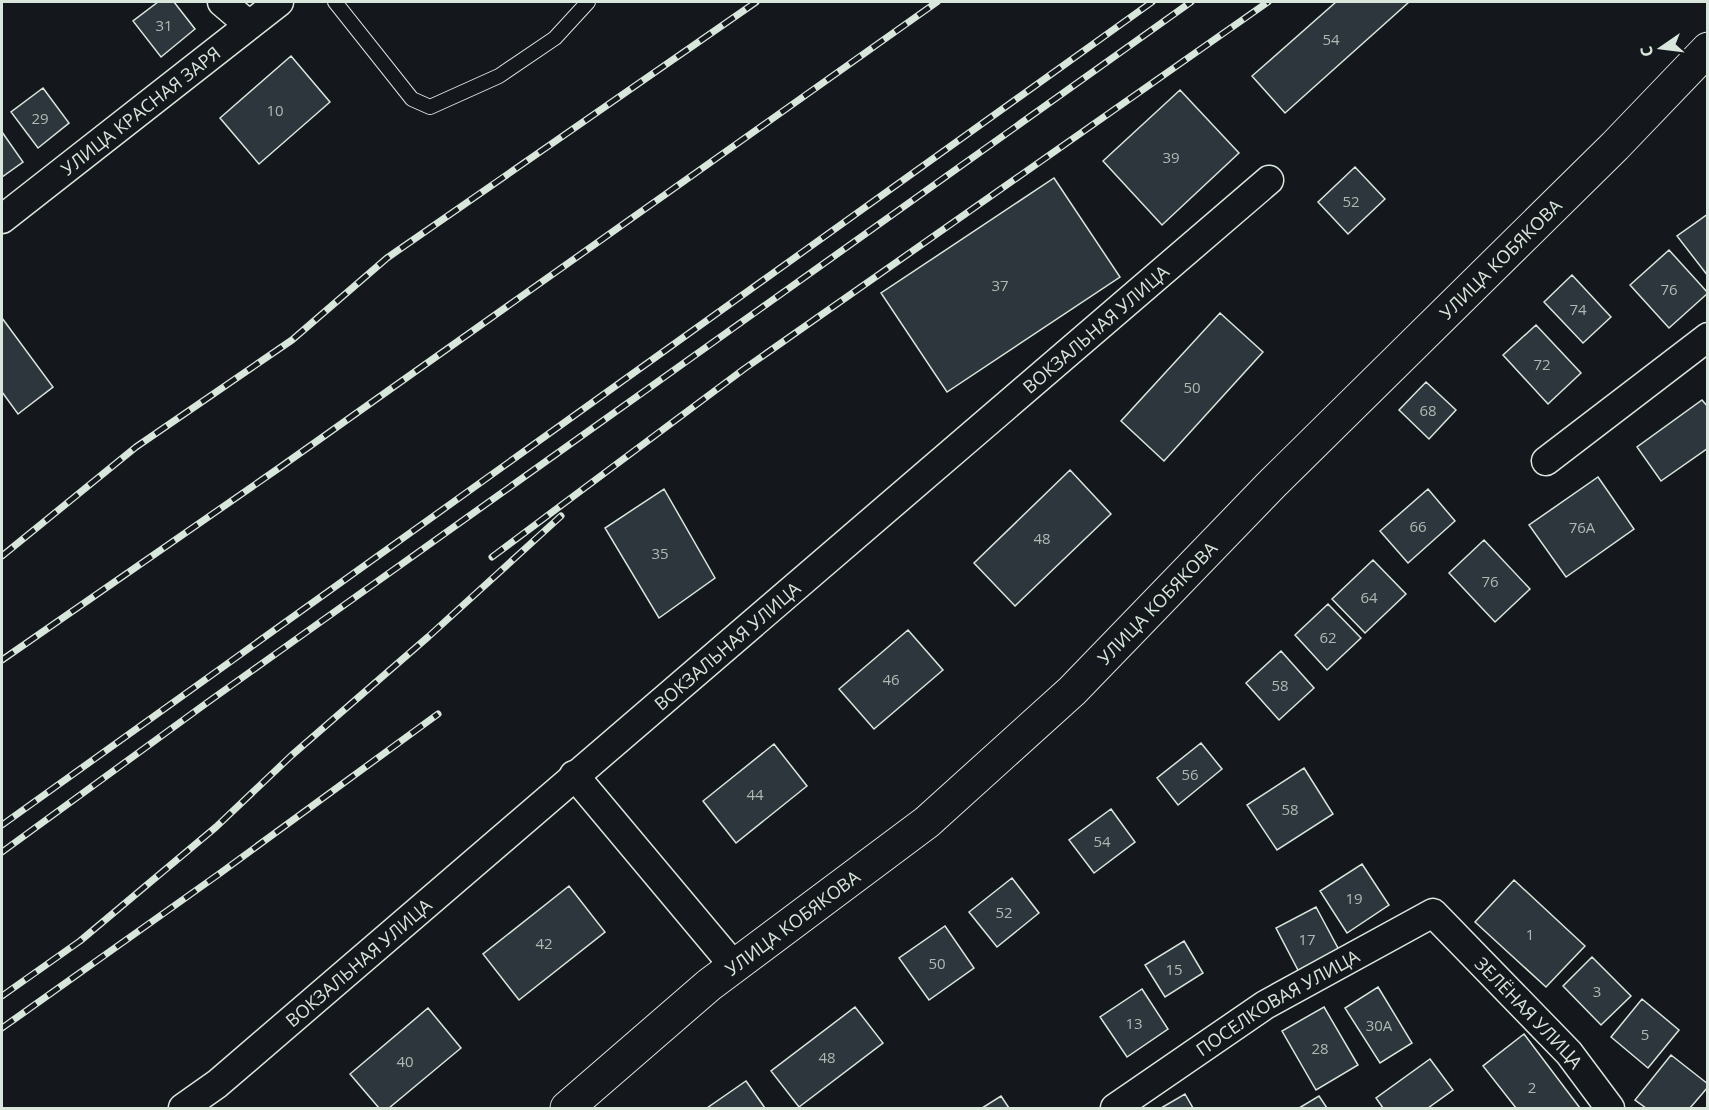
<svg xmlns="http://www.w3.org/2000/svg" width="1709" height="1110" viewBox="0 0 1709 1110" font-family="'Open Sans',sans-serif">
  <style>
    .building { fill: #2c363c; stroke: #d8e6dc; stroke-width: 1.5 }
    .lines { fill: none; stroke-linecap: round; stroke-linejoin: round }
    .lane-casing { stroke: #d8e6dc; stroke-width: 16 }
    .street-casing { stroke: #d8e6dc; stroke-width: 31 }
    .secondary-casing { stroke: #d8e6dc; stroke-width: 35 }
    .lane { stroke: #14181c; stroke-width: 14 }
    .street { stroke: #14181c; stroke-width: 28 }
    .secondary { stroke: #14181c; stroke-width: 33 }
    .rail-casing { stroke: #d8e6dc; stroke-width: 7 }
    .rail { stroke: #14181c; stroke-width: 4.5; stroke-dasharray: 14; stroke-linecap: butt }
    .labels { text-anchor: middle; dominant-baseline: central; stroke-width: 4.5; stroke-linejoin: round; paint-order: stroke }
    .number-label { font-size: 15px; fill: #adbab4 }
    .street-label { font-size: 18px; fill: #d8e6dc; stroke: #14181c }
  </style>
  <rect width="100%" height="100%" fill="#14181c"/>
  <path class="building" d="M 158,2 L 174,2 L 195,29 L 161,57 L 133,21 Z
    M 1336,2 L 1409,2 L 1285,113 L 1252,76 Z
    M 291,56 L 330,102 L 259,164 L 220,118 Z
    M 43,88 L 69,123 L 38,148 L 11,112 Z
    M 1180,90 L 1239,153 L 1162,225 L 1103,161 Z
    M 2,132 L 23,162 L 2,177 Z
    M 1355,167 L 1385,199 L 1348,234 L 1318,202 Z
    M 1054,178 L 1120,277 L 947,392 L 881,293 Z
    M 1708,214 L 1708,276 L 1677,236 Z
    M 1669,250 L 1708,293 L 1669,328 L 1630,285 Z
    M 1572,275 L 1611,317 L 1583,343 L 1544,302 Z
    M 1220,313 L 1263,352 L 1164,461 L 1121,421 Z
    M 2,318 L 53,387 L 18,414 L 2,392 Z
    M 1536,325 L 1581,373 L 1548,404 L 1503,355 Z
    M 1426,382 L 1456,410 L 1429,439 L 1399,410 Z
    M 1702,400 L 1708,407 L 1708,448 L 1661,481 L 1637,447 Z
    M 1070,470 L 1111,514 L 1015,606 L 974,563 Z
    M 1598,477 L 1634,529 L 1566,577 L 1529,525 Z
    M 664,489 L 715,578 L 659,618 L 605,528 Z
    M 1428,489 L 1455,521 L 1408,563 L 1380,531 Z
    M 1484,540 L 1530,589 L 1495,622 L 1449,573 Z
    M 1373,560 L 1406,594 L 1365,633 L 1332,599 Z
    M 1328,604 L 1361,638 L 1327,670 L 1295,635 Z
    M 908,630 L 943,670 L 874,729 L 839,689 Z
    M 1281,651 L 1314,688 L 1279,720 L 1246,683 Z
    M 1201,743 L 1222,769 L 1178,805 L 1157,778 Z
    M 774,744 L 807,786 L 736,843 L 703,801 Z
    M 1304,768 L 1333,814 L 1277,850 L 1247,805 Z
    M 1111,809 L 1135,842 L 1094,873 L 1069,840 Z
    M 1362,864 L 1389,905 L 1347,933 L 1320,891 Z
    M 1012,878 L 1039,913 L 997,947 L 969,912 Z
    M 1514,880 L 1585,946 L 1546,987 L 1475,922 Z
    M 569,886 L 605,932 L 519,1000 L 483,954 Z
    M 1316,907 L 1339,950 L 1299,972 L 1276,928 Z
    M 945,926 L 974,968 L 929,1000 L 899,958 Z
    M 1184,941 L 1203,973 L 1165,997 L 1145,965 Z
    M 1592,957 L 1631,996 L 1601,1025 L 1563,986 Z
    M 1378,987 L 1412,1043 L 1380,1063 L 1345,1008 Z
    M 1142,989 L 1168,1029 L 1127,1057 L 1100,1017 Z
    M 1642,999 L 1679,1030 L 1648,1068 L 1611,1037 Z
    M 855,1007 L 883,1043 L 799,1107 L 771,1071 Z
    M 1324,1007 L 1358,1065 L 1316,1090 L 1282,1031 Z
    M 428,1008 L 461,1048 L 389,1108 L 379,1108 L 350,1074 Z
    M 1524,1034 L 1580,1108 L 1516,1108 L 1483,1066 Z
    M 1671,1055 L 1708,1084 L 1708,1087 L 1690,1108 L 1646,1108 L 1635,1100 Z
    M 1430,1059 L 1453,1090 L 1428,1108 L 1383,1108 L 1376,1098 Z
    M 746,1081 L 765,1108 L 707,1108 Z
    M 1185,1094 L 1193,1108 L 1161,1108 Z
    M 1001,1096 L 1009,1108 L 982,1108 Z
    M 1319,1096 L 1327,1108 L 1299,1108 Z"/>
  <g class="lines">
    <defs>
      <path id="lane" d="M 335,2 L 412,99 L 430,107 L 499,76 L 555,38 L 588,2"/>
      <g id="street">
        <path d="M 222,2 L 249,25"/>
        <path id="s1" d="M 2,219 L 279,2"/>
        <path d="M 1546,461 L 1708,337"/>
        <path d="M 574,775 L 734,966"/>
        <path id="s2" d="M 183,1108 L 217,1084 L 1269,180"/>
        <path id="s3" d="M 1115,1108 L 1265,1005 L 1433,913 L 1569,1053 L 1610,1108"/>
      </g>
      <g id="secondary">
        <path id="s4" d="M 567,1108 L 709,985 L 927,822 L 1072,691 L 1272,484 L 1615,146 L 1708,49"/>
      </g>
    </defs>
    <use href="#lane" class="lane-casing"/>
    <use href="#street" class="street-casing"/>
    <use href="#secondary" class="secondary-casing"/>
    <use href="#lane" class="lane"/>
    <use href="#street" class="street"/>
    <use href="#secondary" class="secondary"/>
    <defs>
      <path id="rail" d="M 2,556 L 136,447 L 292,340 L 387,258 L 756,2
        M 492,557 L 744,369 L 1268,2
        M 2,660 L 279,468 L 937,2
        M 2,825 L 1152,2
        M 2,852 L 208,702 L 1191,2
        M 2,996 L 80,941 L 216,827 L 292,755 L 428,637 L 561,516
        M 2,1028 L 219,874 L 438,714"/>
    </defs>
    <use href="#rail" class="rail-casing"/>
    <use href="#rail" class="rail"/>
  </g>
  <g class="labels">
    <g class="number-label">
      <text x="164" y="25">31</text>
      <text x="1331" y="39">54</text>
      <text x="275" y="110">10</text>
      <text x="40" y="118">29</text>
      <text x="1171" y="157">39</text>
      <text x="1351" y="201">52</text>
      <text x="1000" y="285">37</text>
      <text x="1669" y="289">76</text>
      <text x="1578" y="309">74</text>
      <text x="1542" y="364">72</text>
      <text x="1192" y="387">50</text>
      <text x="1428" y="410">68</text>
      <text x="1418" y="526">66</text>
      <text x="1582" y="527">76А</text>
      <text x="1042" y="538">48</text>
      <text x="660" y="553">35</text>
      <text x="1490" y="581">76</text>
      <text x="1369" y="597">64</text>
      <text x="1328" y="637">62</text>
      <text x="891" y="679">46</text>
      <text x="1280" y="685">58</text>
      <text x="1190" y="774">56</text>
      <text x="755" y="794">44</text>
      <text x="1290" y="809">58</text>
      <text x="1102" y="841">54</text>
      <text x="1354" y="898">19</text>
      <text x="1004" y="912">52</text>
      <text x="1530" y="934">1</text>
      <text x="1307" y="939">17</text>
      <text x="544" y="943">42</text>
      <text x="937" y="963">50</text>
      <text x="1174" y="969">15</text>
      <text x="1597" y="991">3</text>
      <text x="1134" y="1023">13</text>
      <text x="1379" y="1025">30А</text>
      <text x="1645" y="1034">5</text>
      <text x="1320" y="1048">28</text>
      <text x="827" y="1057">48</text>
      <text x="405" y="1061">40</text>
      <text x="1532" y="1087">2</text>
    </g>
    <g class="street-label">
      <text stroke="none"><textPath href="#s1" startOffset="176">УЛИЦА КРАСНАЯ ЗАРЯ</textPath></text>
      <text stroke="none"><textPath href="#s4" startOffset="1264">УЛИЦА КОБЯКОВА</textPath></text>
      <text stroke="none"><textPath href="#s2" startOffset="1200">ВОКЗАЛЬНАЯ УЛИЦА</textPath></text>
      <text stroke="none"><textPath href="#s4" startOffset="778">УЛИЦА КОБЯКОВА</textPath></text>
      <text stroke="none"><textPath href="#s2" startOffset="714">ВОКЗАЛЬНАЯ УЛИЦА</textPath></text>
      <text stroke="none"><textPath href="#s4" startOffset="292">УЛИЦА КОБЯКОВА</textPath></text>
      <text stroke="none"><textPath href="#s2" startOffset="228">ВОКЗАЛЬНАЯ УЛИЦА</textPath></text>
      <text stroke="none"><textPath href="#s3" startOffset="194">ПОСЕЛКОВАЯ УЛИЦА</textPath></text>
      <text stroke="none"><textPath href="#s3" startOffset="512">ЗЕЛЁНАЯ УЛИЦА</textPath></text>
    </g>
  </g>
  <rect width="1709" height="1110" fill="none" stroke="#d8e6dc" stroke-width="6"/>
  <g transform="translate(1661 48) rotate(256)" stroke="#14181c" stroke-width="4.5" paint-order="stroke">
  <path d="M0-4.5L10 22L0 15L-10 22Z" fill="#d8e6dc"/>
  <text y="-9" font-size="16" font-weight="bold" text-anchor="middle" fill="#d8e6dc">С</text>
  </g>
</svg>
